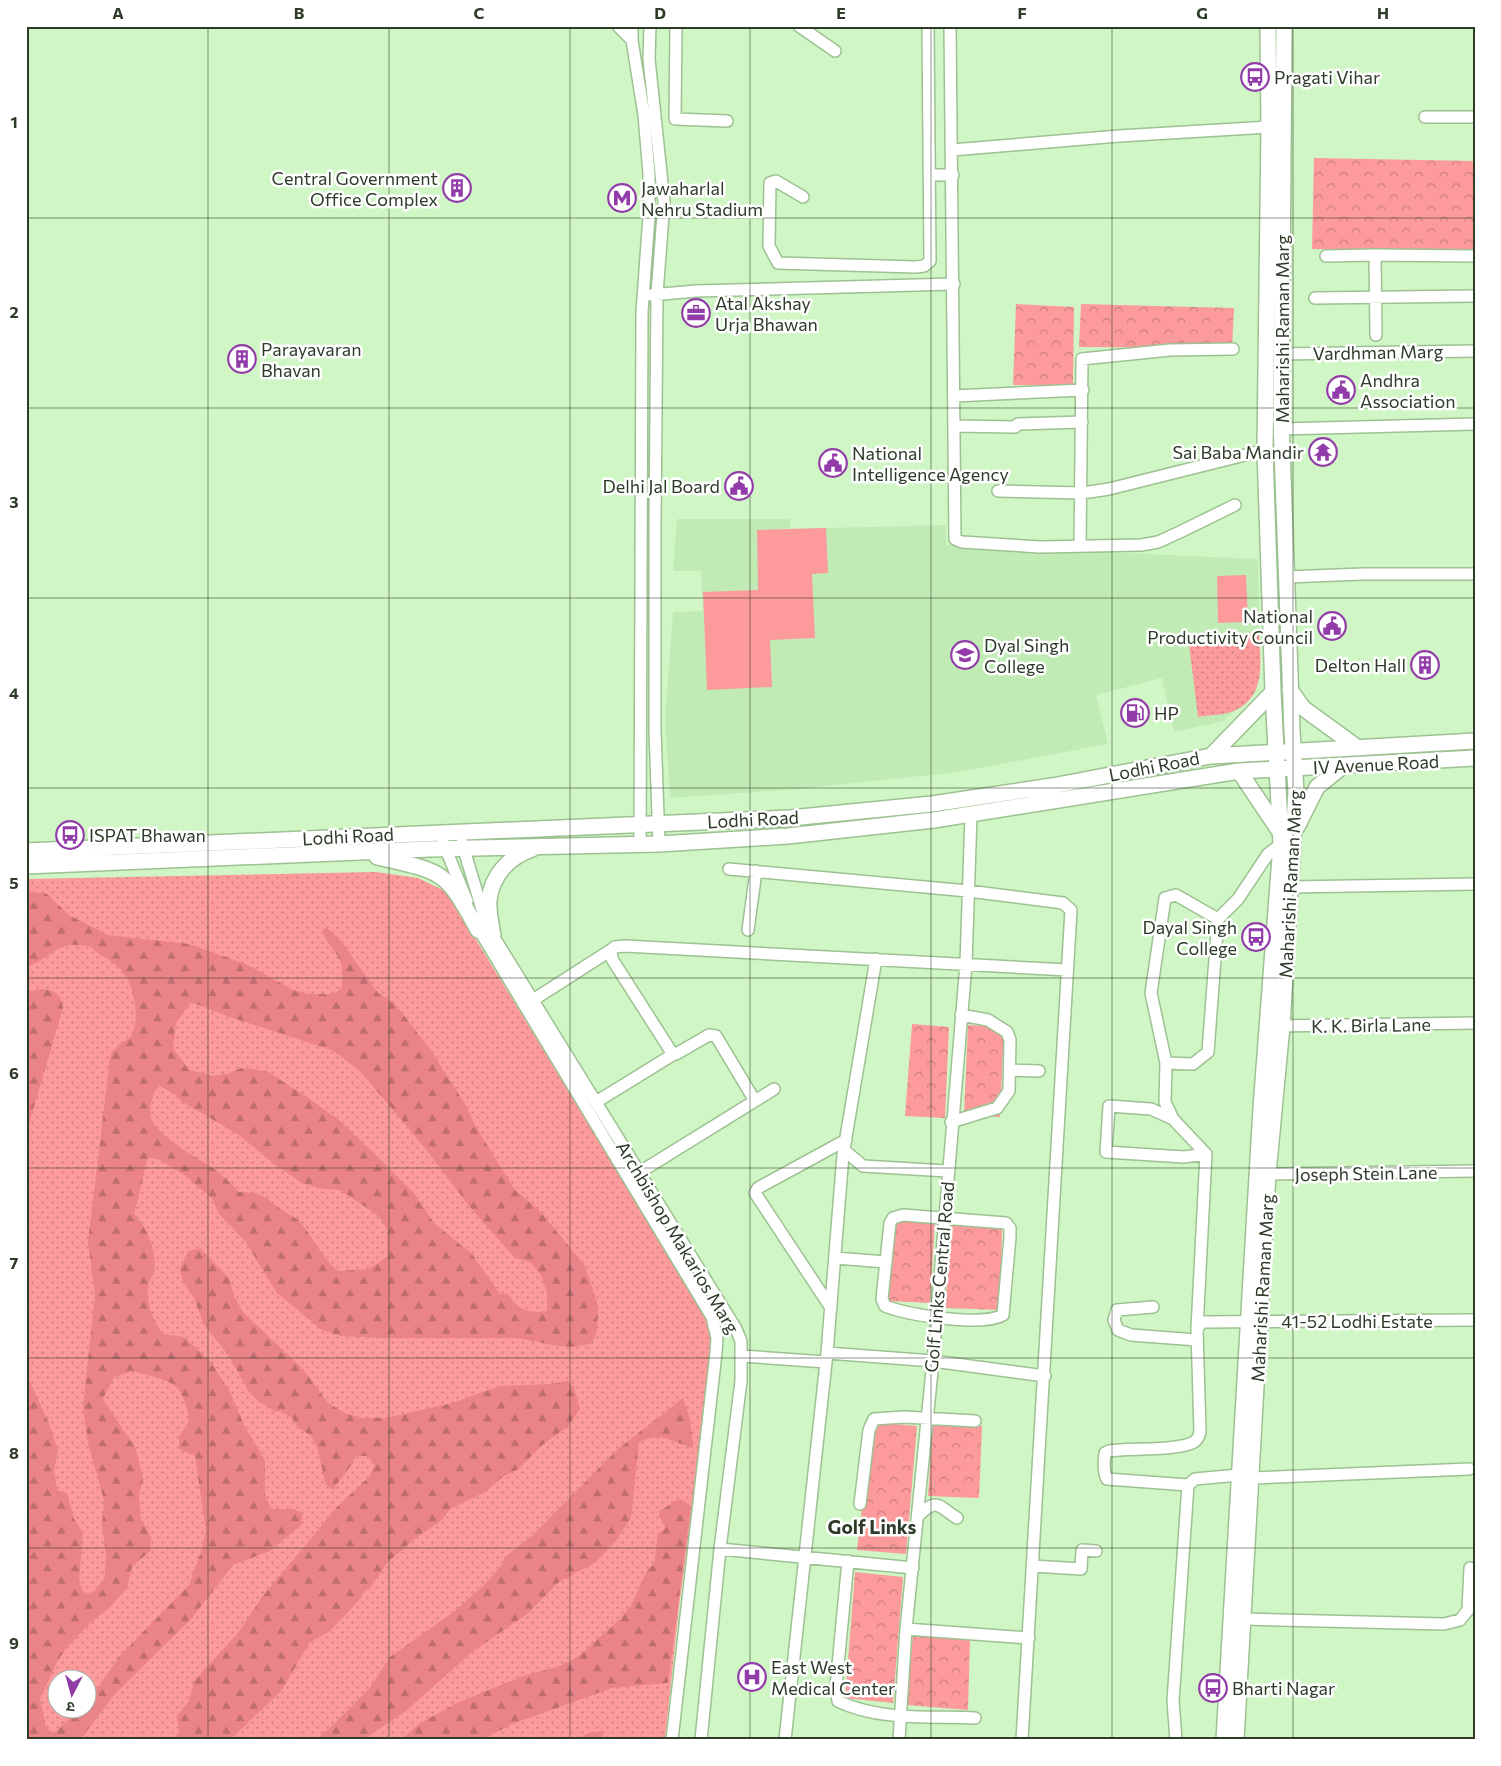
<svg xmlns="http://www.w3.org/2000/svg" width="1501" height="1766" viewBox="0 0 1501 1766" font-family="Commissioner,'Noto Sans Devanagari',sans-serif">
  <style>
    .built { fill: #c1ebb4 }
    .grass { fill: url(#grass-dots); fill-rule: evenodd }
    .forest { fill: url(#forest-firs); fill-rule: evenodd }
    .park { fill: url(#park-crowns) }
    .garden { fill: #fc9a9c }
    .lines { fill: none; stroke-linecap: round; stroke-linejoin: round }
    .minor-casing { stroke: #9dc192; stroke-width: 14 }
    .major-casing { stroke: #9dc192; stroke-width: 18 }
    .minor { stroke: #fff; stroke-width: 11 }
    .major { stroke: #fff; stroke-width: 15 }
    .grid { fill: none; stroke: #2d3b28; stroke-width: 1; stroke-opacity: 0.55 }
    .labels { text-anchor: middle; dominant-baseline: central; stroke-width: 5; stroke-linejoin: round; paint-order: stroke }
    .poi-label { font-size: 18px; fill: #2d3b28; stroke: #fff; text-anchor: start }
    .street-label { font-size: 18px; fill: #2d3b28; stroke: #fff }
    .neighbourhood-label { font-size: 19px; font-weight: bold; fill: #2d3b28; stroke: #fff }
    .neatline { fill: none; stroke: #2d3b28; stroke-width: 2 }
    .grid-label { font-size: 16px; text-anchor: middle; font-weight: bold; fill: #2d3b28 }
  </style>
  <defs>
    <pattern id="grass-dots" width="8" height="8" patternUnits="userSpaceOnUse" patternTransform="scale(1.25)"><rect width="8" height="8" fill="#fc9a9c"/><path d="M2 2h.1M6 6h.1" fill="none" stroke="#cc7f7f" stroke-width="1.8" stroke-linecap="round"/></pattern>
    <pattern id="forest-firs" width="22" height="20" patternUnits="userSpaceOnUse" patternTransform="scale(1.25)"><rect width="22" height="20" fill="#eb8488"/><path d="M5 1l3.5 6h-7zM16 11l3.5 6h-7z" fill="#bf6d6f"/></pattern>
    <pattern id="park-crowns" width="20" height="18" patternUnits="userSpaceOnUse" patternTransform="scale(1.25)"><rect width="20" height="18" fill="#fc9a9c"/><path d="M2 6a3 3 0 1 1 6 0M12 15a3 3 0 1 1 6 0" fill="none" stroke="#cc7f7f"/></pattern>
  </defs>
  <rect width="100%" height="100%" fill="#d0f6c5"/>
  <path class="built" d="M 677,519 L 790,519 L 790,529 L 946,525 L 946,545 L 1258,559 L 1260,678 L 1255,693 L 1224,721 L 1174,732 L 1162,678 L 1096,695 L 1108,744 L 958,772 L 799,789 L 670,798 L 665,719 L 673,612 L 703,611 L 701,571 L 673,571 Z"/>
  <path class="grass" d="M 1259,632 C 1260,659 1267,695 1236,710 C 1226,715 1209,715 1198,717 L 1189,644 Z
    M 376,872 L 418,878 L 447,892 L 705,1315 L 713,1346 L 713,1355 L 679,1607 L 665,1740 L 26,1740 L 26,879 ZM 58,1678 L 88,1678 L 88,1708 L 58,1708 Z"/>
  <path class="forest" d="M 34,892 L 47,894 L 69,915 L 108,935 L 189,944 L 248,965 L 293,990 L 309,994 L 334,994 L 342,987 C 342,979 343,970 341,963 C 336,948 325,946 323,928 L 328,929 L 341,941 L 378,993 L 394,1003 L 430,1049 L 465,1104 L 476,1127 L 515,1190 L 540,1211 L 585,1266 L 598,1306 L 597,1331 L 592,1343 L 575,1347 L 558,1346 L 518,1338 L 383,1338 L 340,1336 L 322,1330 L 277,1293 L 245,1241 L 219,1214 L 212,1198 L 184,1175 L 160,1160 L 148,1157 L 134,1214 C 148,1228 157,1252 154,1272 C 154,1275 150,1279 149,1282 C 144,1300 153,1321 163,1334 L 184,1337 L 210,1361 L 230,1392 L 244,1425 L 265,1460 L 265,1497 L 272,1509 L 293,1509 L 303,1513 L 301,1525 L 270,1551 L 233,1565 L 192,1618 L 114,1695 L 80,1740 L 26,1740 L 26,1374 L 48,1421 L 58,1450 L 54,1470 L 57,1490 L 67,1493 L 74,1519 L 83,1532 L 79,1580 L 83,1592 L 92,1594 L 105,1577 L 106,1554 L 102,1525 L 104,1500 L 88,1443 L 83,1407 L 95,1294 L 88,1242 L 110,1058 C 112,1053 115,1048 119,1045 C 123,1042 129,1040 131,1036 C 142,1017 133,976 115,964 C 105,956 100,957 90,946 C 84,946 75,944 69,945 C 53,948 42,963 26,967 L 26,893 ZM 191,1002 L 227,1016 L 334,1051 L 361,1072 L 424,1147 L 470,1207 L 515,1258 L 530,1262 L 541,1275 L 547,1292 L 547,1311 C 529,1314 518,1310 508,1294 L 500,1294 L 472,1254 L 434,1223 L 415,1195 L 387,1166 L 339,1120 L 317,1104 L 267,1071 L 241,1068 L 230,1073 L 213,1076 L 189,1070 L 173,1048 L 176,1023 ZM 158,1085 L 175,1094 L 181,1101 L 239,1135 L 274,1164 L 302,1183 L 319,1188 L 340,1190 L 379,1216 L 387,1229 L 387,1257 L 369,1269 L 338,1271 C 321,1257 314,1238 300,1222 C 297,1218 291,1216 287,1213 C 266,1200 267,1192 239,1192 C 233,1186 227,1179 220,1173 C 202,1160 158,1138 151,1118 C 148,1107 153,1094 158,1085 ZM 132,1371 C 168,1381 184,1379 189,1421 L 179,1437 L 179,1449 L 195,1456 L 206,1531 L 202,1549 L 189,1585 L 119,1657 L 88,1702 L 88,1708 L 80,1709 L 53,1734 L 46,1727 L 40,1699 L 57,1662 L 66,1648 L 89,1624 L 110,1607 L 127,1588 L 132,1567 L 150,1551 L 151,1538 L 141,1519 L 139,1495 L 143,1479 L 136,1449 L 103,1399 L 114,1377 Z
    M 43,989 C 56,992 61,994 63,1008 L 26,1134 L 26,994 L 29,991 Z
    M 200,1248 L 229,1278 L 234,1296 L 243,1312 L 303,1369 L 328,1403 L 345,1413 L 362,1418 L 386,1418 L 452,1403 L 500,1386 L 552,1384 L 567,1381 L 574,1387 L 580,1409 L 568,1426 L 540,1447 L 519,1469 L 504,1476 L 485,1492 L 450,1509 L 442,1520 L 413,1540 L 387,1563 L 370,1588 L 362,1593 L 362,1597 L 330,1631 L 310,1642 L 282,1690 L 230,1740 L 173,1740 L 179,1732 L 177,1716 L 189,1701 L 194,1681 L 238,1633 L 262,1597 L 338,1506 L 369,1477 L 375,1465 L 367,1456 L 356,1456 C 351,1469 340,1478 333,1490 L 326,1485 L 317,1447 L 310,1435 L 298,1428 L 291,1417 L 280,1411 L 276,1412 L 258,1401 L 249,1392 L 229,1356 L 204,1325 L 194,1298 L 183,1282 L 180,1269 L 188,1251 Z
    M 683,1398 L 690,1419 L 693,1448 C 672,1442 660,1431 639,1442 L 631,1518 L 615,1542 L 596,1562 L 559,1582 L 527,1614 L 472,1652 L 406,1711 L 363,1740 L 315,1740 L 330,1728 L 369,1689 L 390,1657 L 455,1611 L 486,1583 L 502,1565 L 505,1557 L 532,1536 L 618,1449 Z
    M 678,1499 L 683,1500 L 691,1506 L 668,1683 L 612,1688 L 512,1724 L 482,1740 L 401,1740 L 420,1723 L 457,1703 L 523,1676 L 560,1666 L 579,1656 L 620,1619 L 631,1606 L 648,1569 L 654,1564 L 658,1533 L 665,1529 L 664,1523 L 659,1516 L 660,1511 Z
    M 602,1731 L 603,1740 L 575,1740 L 589,1733 Z"/>
  <path class="park" d="M 1314,158 L 1475,161 L 1475,252 L 1312,249 Z
    M 1016,304 L 1074,307 L 1073,385 L 1013,385 Z
    M 1081,304 L 1234,308 L 1232,348 L 1079,347 Z
    M 912,1024 L 949,1027 L 945,1118 L 905,1116 Z
    M 968,1025 L 1004,1027 L 1000,1117 L 964,1115 Z
    M 894,1221 L 935,1221 L 930,1303 L 887,1301 Z
    M 952,1225 L 1002,1228 L 1000,1310 L 945,1308 Z
    M 872,1422 L 917,1426 L 906,1554 L 857,1550 Z
    M 933,1423 L 982,1426 L 979,1498 L 928,1496 Z
    M 855,1572 L 903,1577 L 893,1703 L 845,1698 Z
    M 913,1634 L 970,1640 L 968,1710 L 906,1705 Z"/>
  <path class="garden" d="M 826,528 L 828,573 L 812,574 L 815,638 L 770,640 L 772,687 L 707,690 L 703,592 L 758,590 L 757,530 Z
    M 1246,575 L 1248,622 L 1218,623 L 1217,576 Z"/>
  <g class="lines">
    <defs>
      <path id="minor" d="M 618,26 L 632,40
        M 632,26 L 632,40 L 644,115 L 649,174 L 649,216 L 642,312 L 640,844
        M 650,26 L 649,59 L 664,202 L 657,294 L 655,527 L 655,730 L 659,844
        M 676,26 L 675,119 L 727,121
        M 799,26 L 835,51
        M 950,26 L 955,539 L 962,542 L 1040,547 L 1141,545 L 1158,542 L 1180,532 L 1235,505
        M 1425,117 L 1475,117
        M 952,150 L 1119,136 L 1269,127
        M 930,175 L 953,175
        M 803,197 L 776,181 L 770,183 L 769,246 L 778,263 L 916,267 L 924,266 L 930,261 L 928,26
        M 1326,256 L 1375,255
        M 651,295 L 696,291 L 954,284
        M 1315,298 L 1475,296
        M 1376,335 L 1375,255 L 1475,256
        M 1281,354 L 1475,351
        M 954,396 L 1083,390
        M 954,426 L 1015,427 L 1018,424 L 1082,422
        M 1281,429 L 1475,424
        M 998,491 L 1082,493 L 1109,489 L 1265,450
        M 1080,546 L 1082,359 L 1170,350 L 1233,349
        M 1286,577 L 1363,574 L 1475,574
        M 443,842 L 467,901
        M 462,843 L 487,926 L 736,1329 L 741,1341 L 741,1381 L 720,1549 L 701,1740
        M 729,869 L 968,891 L 1063,903 L 1071,910 L 1022,1740
        M 1290,887 L 1475,884
        M 1218,919 L 1238,899 L 1268,854 L 1281,844
        M 475,923 L 712,1317 L 717,1338 L 716,1353 L 672,1740
        M 748,930 L 756,871
        M 533,1000 L 611,950
        M 1275,1026 L 1475,1023
        M 1166,1063 L 1193,1064 L 1208,1052 L 1218,919 L 1176,895 L 1165,898 L 1151,993 L 1166,1063 L 1165,1102 L 1173,1119 L 1206,1154 L 1197,1329
        M 1010,1070 L 1039,1071
        M 755,1101 L 716,1036 L 709,1035 L 676,1054 L 672,1053 L 612,959 L 611,950 L 615,947 L 625,946 L 1067,970
        M 596,1102 L 674,1054
        M 1173,1119 L 1151,1109 L 1109,1106 L 1106,1152 L 1184,1157 L 1206,1154
        M 951,1122 L 997,1108 L 1009,1091 L 1010,1040 L 1007,1032 L 988,1020 L 961,1015
        M 844,1150 L 863,1166 L 947,1171
        M 1262,1174 L 1475,1171
        M 632,1177 L 774,1089
        M 903,1215 L 1006,1223 L 1010,1228 L 1010,1237 L 1003,1315 C 981,1327 909,1315 885,1306 L 882,1299 L 890,1223 L 893,1218 Z
        M 835,1258 L 886,1262
        M 1153,1307 L 1117,1310 L 1114,1320 L 1118,1330 L 1131,1335 L 1197,1340
        M 831,1308 L 755,1193 L 758,1188 L 846,1140
        M 827,1353 L 933,1361 L 1045,1376
        M 742,1356 L 826,1362
        M 1251,1478 L 1469,1469
        M 1188,1485 L 1107,1479 C 1103,1472 1104,1461 1105,1453 L 1109,1451 C 1129,1448 1178,1451 1194,1442 C 1197,1440 1199,1436 1200,1432 L 1197,1329 L 1202,1322 L 1475,1320
        M 860,1504 L 869,1430 L 874,1419 L 904,1417 L 975,1421
        M 918,1516 C 937,1497 938,1506 957,1518
        M 720,1549 L 913,1568
        M 848,1561 L 836,1686 L 838,1701 C 878,1721 931,1716 975,1718
        M 1033,1566 L 1081,1569 L 1082,1550 L 1096,1551
        M 1244,1619 L 1444,1624 L 1460,1620 L 1468,1610 L 1470,1568
        M 906,1629 L 1029,1638
        M 785,1740 L 827,1353 L 843,1155 L 876,959
        M 899,1740 L 906,1629 L 933,1361 L 966,964 L 971,815
        M 1176,1740 L 1173,1701 L 1188,1485 L 1195,1479 L 1239,1475"/>
      <path id="major" d="M 1290,690 L 1303,708 L 1358,748
        M 1211,756 L 1273,692
        M 1239,771 L 1280,832
        M 1297,827 L 1317,787 L 1343,766
        M 26,851 L 790,818 L 932,804 L 1052,786 L 1211,756 L 1475,741
        M 377,857 C 443,872 445,869 478,930
        M 26,866 L 430,849 L 659,844 L 788,836 L 934,820 L 1239,771 L 1475,758
        M 493,935 C 491,924 488,911 489,900 C 492,875 509,857 532,849
        M 1224,1740 L 1261,1108 L 1281,844 L 1273,692 L 1265,450 L 1269,127 L 1268,26
        M 1236,1740 L 1268,1174 L 1282,1026 L 1296,791 L 1292,731 L 1281,419 L 1284,26"/>
    </defs>
    <use href="#minor" class="minor-casing"/>
    <use href="#major" class="major-casing"/>
    <use href="#minor" class="minor"/>
    <use href="#major" class="major"/>
  </g>
  <path class="grid" d="M 208,26 L 208,1740M 389,26 L 389,1740M 570,26 L 570,1740M 750,26 L 750,1740M 931,26 L 931,1740M 1112,26 L 1112,1740M 1293,26 L 1293,1740M 26,218 L 1475,218M 26,408 L 1475,408M 26,598 L 1475,598M 26,788 L 1475,788M 26,978 L 1475,978M 26,1168 L 1475,1168M 26,1358 L 1475,1358M 26,1548 L 1475,1548"/>
  <defs>
    <symbol id="bus-ring" viewBox="-11 -11 22 22"><circle r="9.5" fill="#fff" stroke="#923ca9" stroke-width="1.5"/><path d="M-5-6H5V4H4V6H2V4H-2V6H-4V4H-5ZM-3.5-4V0h7V-4ZM-3.5 1.2v1.5H-2V1.2ZM2 1.2v1.5H3.5V1.2Z" fill="#923ca9"/></symbol>
    <symbol id="building-ring" viewBox="-11 -11 22 22"><circle r="9.5" fill="#fff" stroke="#923ca9" stroke-width="1.5"/><path d="M-4-6H4V6H1V3H-1V6H-4ZM-2.5-4.3h1.7v1.8h-1.7ZM.8-4.3h1.7v1.8H.8ZM-2.5-1h1.7V.8h-1.7ZM.8-1h1.7V.8H.8Z" fill="#923ca9"/></symbol>
    <symbol id="metro-ring" viewBox="-11 -11 22 22"><circle r="9.5" fill="#fff" stroke="#923ca9" stroke-width="1.5"/><path d="M-5.5 5V-5H-3L0 0L3-5H5.5V5H3V-.5L0 4L-3-.5V5Z" fill="#923ca9"/></symbol>
    <symbol id="office-ring" viewBox="-11 -11 22 22"><circle r="9.5" fill="#fff" stroke="#923ca9" stroke-width="1.5"/><path d="M-6-3h4V-5.5h4V-3h4V5H-6ZM-1-4.5V-3h2v-1.5ZM-6 0V1H6V0Z" fill="#923ca9"/></symbol>
    <symbol id="civic-ring" viewBox="-11 -11 22 22"><circle r="9.5" fill="#fff" stroke="#923ca9" stroke-width="1.5"/><path d="M-.6-6.5H3V-4.5H.6V-3L4-1V1h2V6H-6V1h2V-1L-.6-3ZM-1.2 2.5V6h2.4V2.5Z" fill="#923ca9"/></symbol>
    <symbol id="temple-ring" viewBox="-11 -11 22 22"><circle r="9.5" fill="#fff" stroke="#923ca9" stroke-width="1.5"/><path d="M0-6L5-2H3V0L6.5 2.5H4V6H1.5V3h-3V6H-4V2.5H-6.5L-3 0V-2H-5Z" fill="#923ca9"/></symbol>
    <symbol id="university-ring" viewBox="-11 -11 22 22"><circle r="9.5" fill="#fff" stroke="#923ca9" stroke-width="1.5"/><path d="M0-5L7-2L0 1L-7-2ZM-4 1L0 2.5L4 1V4Q0 6-4 4Z" fill="#923ca9"/></symbol>
    <symbol id="fuel-ring" viewBox="-11 -11 22 22"><circle r="9.5" fill="#fff" stroke="#923ca9" stroke-width="1.5"/><path d="M-5.5-6h7V0h2V4h1.3V-2.5L3-4.5l.8-.8L6-3V5H2.5V1h-1V6h-7ZM-4.2-4.7v3.2H.2V-4.7Z" fill="#923ca9"/></symbol>
    <symbol id="hospital-ring" viewBox="-11 -11 22 22"><circle r="9.5" fill="#fff" stroke="#923ca9" stroke-width="1.5"/><path d="M-5-5h3v3.5h4V-5h3V5h-3V1.5h-4V5h-3Z" fill="#923ca9"/></symbol>
  </defs>
  <g fill-rule="evenodd">
    <use href="#bus-ring" x="1239" y="61" width="32" height="32"/>
    <use href="#building-ring" x="441" y="172" width="32" height="32"/>
    <use href="#metro-ring" x="606" y="182" width="32" height="32"/>
    <use href="#office-ring" x="680" y="297" width="32" height="32"/>
    <use href="#building-ring" x="226" y="343" width="32" height="32"/>
    <use href="#civic-ring" x="1325" y="374" width="32" height="32"/>
    <use href="#temple-ring" x="1307" y="436" width="32" height="32"/>
    <use href="#civic-ring" x="817" y="447" width="32" height="32"/>
    <use href="#civic-ring" x="723" y="470" width="32" height="32"/>
    <use href="#civic-ring" x="1316" y="610" width="32" height="32"/>
    <use href="#university-ring" x="949" y="639" width="32" height="32"/>
    <use href="#building-ring" x="1409" y="649" width="32" height="32"/>
    <use href="#fuel-ring" x="1119" y="697" width="32" height="32"/>
    <use href="#bus-ring" x="54" y="819" width="32" height="32"/>
    <use href="#bus-ring" x="1240" y="921" width="32" height="32"/>
    <use href="#hospital-ring" x="736" y="1661" width="32" height="32"/>
    <use href="#bus-ring" x="1197" y="1672" width="32" height="32"/>
  </g>
  <g class="labels">
    <g class="poi-label">
      <text x="1274" y="77">Pragati Vihar</text>
      <text x="438" y="178" text-anchor="end">Central Government<tspan x="438" dy="21">Office Complex</tspan></text>
      <text x="641" y="188">Jawaharlal<tspan x="641" dy="21">Nehru Stadium</tspan></text>
      <text x="715" y="303">Atal Akshay<tspan x="715" dy="21">Urja Bhawan</tspan></text>
      <text x="261" y="349">Parayavaran<tspan x="261" dy="21">Bhavan</tspan></text>
      <text x="1360" y="380">Andhra<tspan x="1360" dy="21">Association</tspan></text>
      <text x="1304" y="452" text-anchor="end">Sai Baba Mandir</text>
      <text x="852" y="453">National<tspan x="852" dy="21">Intelligence Agency</tspan></text>
      <text x="720" y="486" text-anchor="end">Delhi Jal Board</text>
      <text x="1313" y="616" text-anchor="end">National<tspan x="1313" dy="21">Productivity Council</tspan></text>
      <text x="984" y="645">Dyal Singh<tspan x="984" dy="21">College</tspan></text>
      <text x="1406" y="665" text-anchor="end">Delton Hall</text>
      <text x="1154" y="713">HP</text>
      <text x="89" y="835">ISPAT Bhawan</text>
      <text x="1237" y="927" text-anchor="end">Dayal Singh<tspan x="1237" dy="21">College</tspan></text>
      <text x="771" y="1667">East West<tspan x="771" dy="21">Medical Center</tspan></text>
      <text x="1232" y="1688">Bharti Nagar</text>
    </g>
    <g class="street-label">
      <text transform="translate(1282 329) rotate(-90)">Maharishi Raman Marg</text>
      <text transform="translate(1378 352) rotate(-1)">Vardhman Marg</text>
      <text transform="translate(1376 764) rotate(-3)">IV Avenue Road</text>
      <text transform="translate(1154 766) rotate(-11)">Lodhi Road</text>
      <text transform="translate(753 819) rotate(-3)">Lodhi Road</text>
      <text transform="translate(348 836) rotate(-3)">Lodhi Road</text>
      <text transform="translate(1290 884) rotate(-87)">Maharishi Raman Marg</text>
      <text transform="translate(1371 1025) rotate(-1)">K. K. Birla Lane</text>
      <text transform="translate(1366 1173) rotate(-1)">Joseph Stein Lane</text>
      <text transform="translate(678 1237) rotate(59)">Archbishop Makarios Marg</text>
      <text transform="translate(939 1277) rotate(-85)">Golf Links Central Road</text>
      <text transform="translate(1262 1288) rotate(-87)">Maharishi Raman Marg</text>
      <text x="1357" y="1321">41-52 Lodhi Estate</text>
    </g>
    <g class="neighbourhood-label">
      <text x="872" y="1526">Golf Links</text>
    </g>
  </g>
  <rect width="1501" height="1766" fill="none" stroke="#ffffff" stroke-width="55"/>
  <g transform="translate(72 1694) rotate(186)"><circle r="24" fill="#ffffff" stroke="#abb1a9"/>
  <path d="M0-4L9 19L0 12L-9 19Z" fill="#923ca9"/>
  <text y="-8" font-size="14" font-weight="bold" text-anchor="middle" fill="#2d3b28">उ</text>
  </g>
  <rect x="28" y="28" width="1446" height="1710" class="neatline"/>
  <g class="grid-label">
    <text x="118" y="19">A</text>
    <text x="299" y="19">B</text>
    <text x="479" y="19">C</text>
    <text x="660" y="19">D</text>
    <text x="841" y="19">E</text>
    <text x="1022" y="19">F</text>
    <text x="1202" y="19">G</text>
    <text x="1383" y="19">H</text>
    <text x="14" y="128">1</text>
    <text x="14" y="318">2</text>
    <text x="14" y="508">3</text>
    <text x="14" y="699">4</text>
    <text x="14" y="889">5</text>
    <text x="14" y="1079">6</text>
    <text x="14" y="1269">7</text>
    <text x="14" y="1459">8</text>
    <text x="14" y="1649">9</text>
  </g>
</svg>
